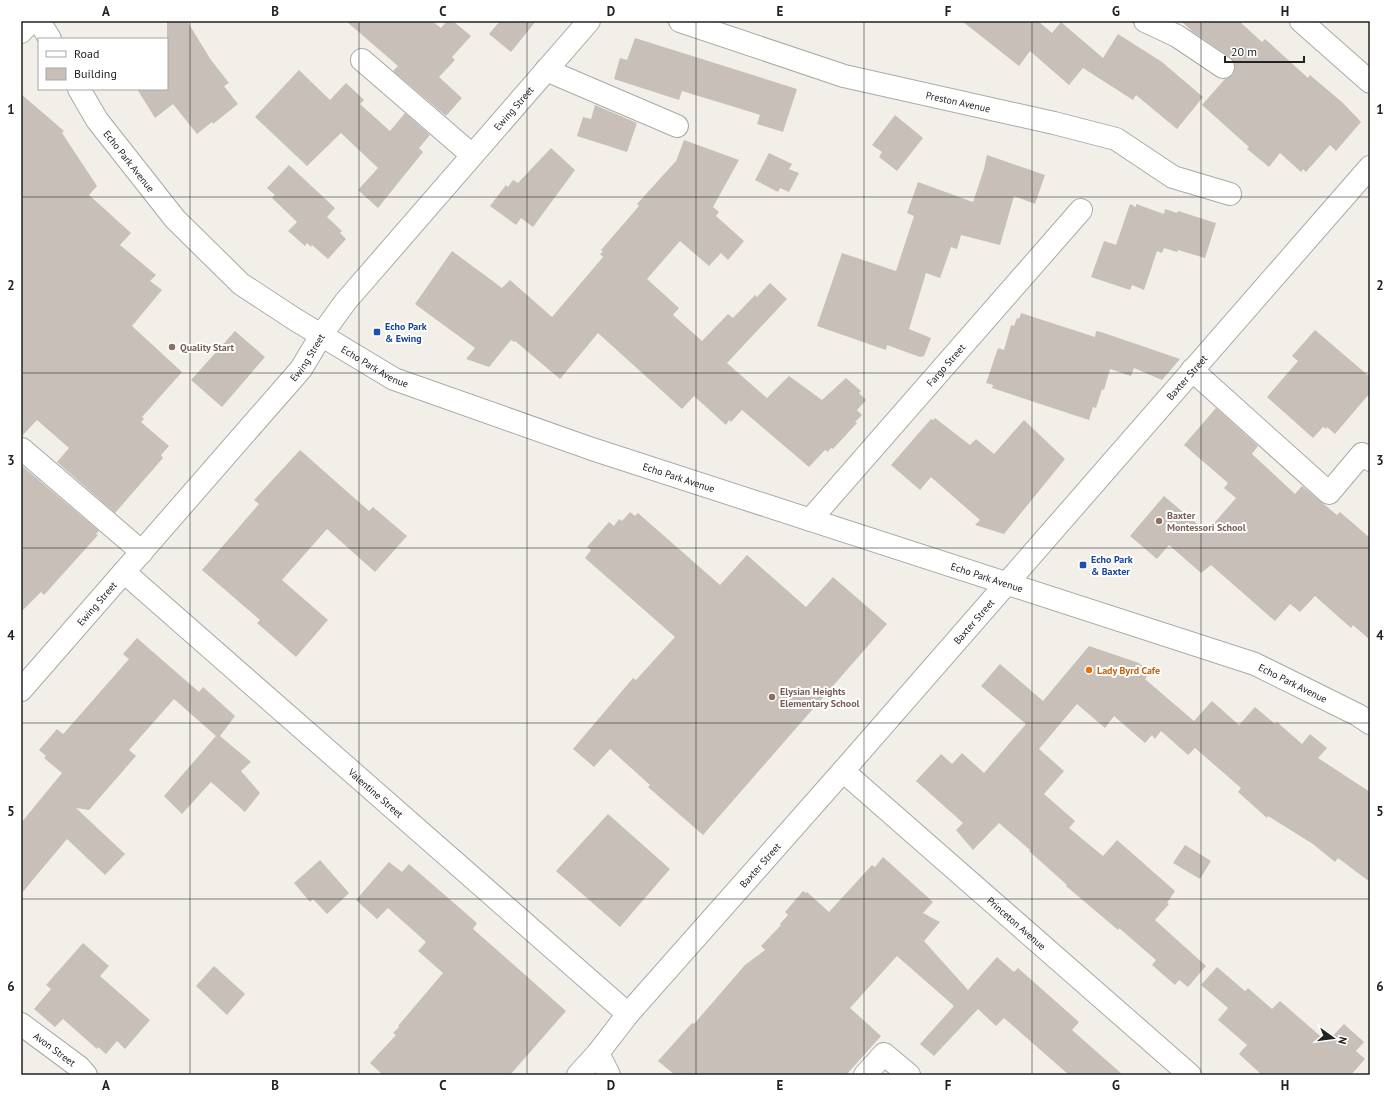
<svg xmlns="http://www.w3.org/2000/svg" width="1391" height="1096" viewBox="0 0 1391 1096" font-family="'PT Sans',sans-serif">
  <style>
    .building { fill: #c7bfb8 }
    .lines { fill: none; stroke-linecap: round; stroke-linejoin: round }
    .minor-casing { stroke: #a9a9a9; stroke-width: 24 }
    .minor { stroke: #fff; stroke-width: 22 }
    .grid { fill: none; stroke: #222; stroke-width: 1; stroke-opacity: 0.55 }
    .transit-dot { fill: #1a4fb4; stroke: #fff; stroke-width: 1.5 }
    .education-dot { fill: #8d6e63; stroke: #fff; stroke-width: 1.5 }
    .food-dot { fill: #e8710a; stroke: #fff; stroke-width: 1.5 }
    .labels { text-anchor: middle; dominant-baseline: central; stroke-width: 4; stroke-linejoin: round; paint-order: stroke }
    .street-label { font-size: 10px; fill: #222; stroke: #fff }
    .transit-label { font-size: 10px; font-weight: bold; fill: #164399; stroke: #fff; text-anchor: start }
    .education-label { font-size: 10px; font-weight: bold; fill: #785e54; stroke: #fff; text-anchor: start }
    .food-label { font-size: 10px; font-weight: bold; fill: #c56008; stroke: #fff; text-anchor: start }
    .neatline { fill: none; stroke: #222; stroke-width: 1.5 }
    .grid-label { font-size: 13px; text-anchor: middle; font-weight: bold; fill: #222 }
  </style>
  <rect width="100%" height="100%" fill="#f2efe9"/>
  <path class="building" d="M 167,21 L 187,21 L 211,60 L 229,83 L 224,86 L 238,104 L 213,124 L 212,122 L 197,134 L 173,104 L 155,118 L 137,89 L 167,89 Z
    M 346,21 L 432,21 L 441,28 L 447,21 L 453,21 L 471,36 L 452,57 L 455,60 L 439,77 L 462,98 L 446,116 L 393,71 L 398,66 Z
    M 500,21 L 536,21 L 511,52 L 489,34 Z
    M 962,21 L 1038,21 L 1052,33 L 1061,22 L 1103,58 L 1118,34 L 1162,62 L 1203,97 L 1177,129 L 1136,95 L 1133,100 L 1083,68 L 1069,85 L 1030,51 L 1019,66 Z
    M 1181,21 L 1239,21 L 1262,42 L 1265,39 L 1308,78 L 1310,75 L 1343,103 L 1361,122 L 1336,151 L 1330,145 L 1306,172 L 1303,169 L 1301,172 L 1280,153 L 1269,167 L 1247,149 L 1249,147 L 1202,105 L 1225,79 L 1233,74 L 1235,68 L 1234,62 L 1230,57 L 1193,32 Z
    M 635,38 L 797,89 L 783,132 L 757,124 L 760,115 L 751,112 L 682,91 L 679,100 L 614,79 L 620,58 L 627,60 Z
    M 299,70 L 330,100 L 346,83 L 364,100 L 360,104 L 390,131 L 405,113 L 430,135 L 419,148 L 423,152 L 378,208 L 358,190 L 378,168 L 341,133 L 307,166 L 255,117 Z
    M 21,94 L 64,131 L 62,133 L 97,186 L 89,195 L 131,233 L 120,245 L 156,275 L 150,281 L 162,290 L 132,326 L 182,372 L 142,417 L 144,419 L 141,422 L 169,446 L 161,455 L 163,458 L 115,513 L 57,462 L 69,448 L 37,420 L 21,437 Z
    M 595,105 L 637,123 L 627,152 L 577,136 L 583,117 L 591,119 Z
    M 895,115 L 923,138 L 897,171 L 879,157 L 882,152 L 872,145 Z
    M 684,140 L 739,160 L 713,207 L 719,212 L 716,216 L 744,241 L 728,260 L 721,253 L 709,266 L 680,241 L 647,279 L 679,308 L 673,315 L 702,341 L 728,314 L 733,318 L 755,295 L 757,297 L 770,283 L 787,299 L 727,363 L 767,398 L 789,376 L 822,400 L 846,378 L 861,391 L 859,393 L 866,400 L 857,410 L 862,415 L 855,422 L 857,423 L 833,449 L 831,448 L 828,452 L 825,450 L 809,467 L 742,410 L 731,422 L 729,420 L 726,425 L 694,396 L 682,409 L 598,333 L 560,379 L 515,341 L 514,342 L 511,340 L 489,367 L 466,359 L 475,348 L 415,304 L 452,251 L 502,288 L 510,280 L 552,317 L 603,257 L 600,254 L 603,251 L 601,250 L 639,206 L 637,204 L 676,161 Z
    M 551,148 L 575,170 L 533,227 L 521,218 L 516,225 L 490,206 L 506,185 L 508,187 L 513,180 L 518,183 Z
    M 769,153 L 792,164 L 789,169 L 799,173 L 789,192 L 780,188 L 778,192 L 755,180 Z
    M 987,155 L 1045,175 L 1035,204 L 1014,196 L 1000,245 L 961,235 L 957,249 L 951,247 L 940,278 L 926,273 L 909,329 L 931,338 L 924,356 L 920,357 L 887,345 L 886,350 L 817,326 L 842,253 L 896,271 L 914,216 L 907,213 L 918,182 L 973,202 L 984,169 Z
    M 289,165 L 335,208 L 327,217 L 342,231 L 340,233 L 346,239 L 328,259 L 312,245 L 311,247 L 307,243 L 305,246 L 288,231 L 297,222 L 272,198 L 275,195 L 267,188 Z
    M 1130,204 L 1136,207 L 1136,204 L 1164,214 L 1165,209 L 1177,213 L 1178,211 L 1216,223 L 1205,258 L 1178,250 L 1177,252 L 1164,248 L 1162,253 L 1157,251 L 1144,290 L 1132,285 L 1130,290 L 1091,277 L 1104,241 L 1116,245 Z
    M 1021,313 L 1095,337 L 1096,331 L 1101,332 L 1180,359 L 1162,380 L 1134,368 L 1131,376 L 1110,369 L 1104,390 L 1102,389 L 1096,408 L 1093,407 L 1089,420 L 992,388 L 993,385 L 986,383 L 998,348 L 1004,350 L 1011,325 L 1014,326 L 1017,318 L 1019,319 Z
    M 1315,330 L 1370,377 L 1370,393 L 1335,434 L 1327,427 L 1326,429 L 1323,427 L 1313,438 L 1267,397 L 1298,361 L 1292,356 Z
    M 235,331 L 265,357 L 222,407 L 191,380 Z
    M 1216,408 L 1258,446 L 1252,454 L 1295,494 L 1302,486 L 1337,515 L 1340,512 L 1370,538 L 1370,640 L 1353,625 L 1351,628 L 1315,596 L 1300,612 L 1290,604 L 1275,621 L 1211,565 L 1201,573 L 1169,545 L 1157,559 L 1130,536 L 1164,496 L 1203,529 L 1205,526 L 1209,529 L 1236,498 L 1224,488 L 1228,483 L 1184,445 Z
    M 935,418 L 970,445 L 976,439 L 994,454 L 1024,420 L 1065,459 L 1004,534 L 975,525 L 980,520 L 931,477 L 920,490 L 891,465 L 931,419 L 933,420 Z
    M 300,450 L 369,511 L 373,507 L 407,536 L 375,572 L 327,529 L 282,580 L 328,620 L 296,657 L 257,623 L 260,620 L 202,570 L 259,504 L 254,500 Z
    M 21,465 L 99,531 L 96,534 L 98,535 L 44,595 L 41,592 L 21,612 Z
    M 630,512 L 635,516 L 638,513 L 720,585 L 747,555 L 806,607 L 833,577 L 887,624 L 703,835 L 648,787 L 650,785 L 610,749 L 594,767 L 573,749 L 633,678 L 636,680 L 675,637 L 585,558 L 591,550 L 587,547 L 609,522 L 614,526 L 619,519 L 622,521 Z
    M 137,638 L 199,692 L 203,687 L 235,716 L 220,736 L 251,762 L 241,771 L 260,793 L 245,812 L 211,782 L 182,814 L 164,796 L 216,736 L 174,699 L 129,750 L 136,756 L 89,810 L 76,808 L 125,854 L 105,875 L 67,839 L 21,894 L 21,823 L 62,773 L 44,758 L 46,756 L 39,750 L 57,729 L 63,734 L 65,732 L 129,659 L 123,654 Z
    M 1089,646 L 1139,663 L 1150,673 L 1145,679 L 1194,721 L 1212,701 L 1239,725 L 1255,707 L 1275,724 L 1277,722 L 1302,744 L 1310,734 L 1327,748 L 1318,758 L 1370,792 L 1370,882 L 1338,858 L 1335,862 L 1313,844 L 1268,816 L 1267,818 L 1238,792 L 1241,788 L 1195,748 L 1188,755 L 1161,731 L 1155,739 L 1152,735 L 1145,743 L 1114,716 L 1105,728 L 1077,704 L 1039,749 L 1064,771 L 1044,794 L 1075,821 L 1069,828 L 1103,856 L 1117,840 L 1175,891 L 1167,903 L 1169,904 L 1155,920 L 1206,966 L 1188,987 L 1179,980 L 1175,985 L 1152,965 L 1156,960 L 1119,928 L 1118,930 L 1066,886 L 1067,885 L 1029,851 L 1030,850 L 999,823 L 973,850 L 956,830 L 963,823 L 916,781 L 941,754 L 952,764 L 962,753 L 984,773 L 1026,724 L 981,686 L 1000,664 L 1043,701 Z
    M 608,814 L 670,869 L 620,927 L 556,871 Z
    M 1185,845 L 1211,861 L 1200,879 L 1173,863 Z
    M 883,857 L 933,902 L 923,913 L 940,922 L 924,941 L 968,990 L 997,957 L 1014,972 L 1018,968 L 1079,1022 L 1072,1030 L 1123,1075 L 1069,1075 L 1004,1018 L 996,1026 L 978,1009 L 934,1056 L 920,1044 L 954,1006 L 897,956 L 850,1008 L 881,1036 L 846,1075 L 675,1075 L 658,1061 L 692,1023 L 694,1024 L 745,965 L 765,950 L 761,946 L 781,925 L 780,924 L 788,915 L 785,912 L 803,891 L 806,893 L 807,892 L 829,912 L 872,865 L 875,867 Z
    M 320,860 L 349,893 L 327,914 L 313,899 L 310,902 L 294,883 Z
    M 389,862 L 402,872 L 409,864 L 477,923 L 473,929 L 566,1011 L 510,1075 L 383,1075 L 370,1063 L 396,1035 L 393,1033 L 399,1027 L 398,1026 L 443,973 L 418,951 L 426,942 L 388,908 L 377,919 L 356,900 Z
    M 83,943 L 109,966 L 100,976 L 150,1020 L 125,1049 L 117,1041 L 106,1054 L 98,1047 L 97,1049 L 63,1019 L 55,1027 L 34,1009 L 51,989 L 46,985 Z
    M 214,966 L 245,994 L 227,1015 L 196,986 Z
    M 1217,967 L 1245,991 L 1248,988 L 1272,1009 L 1280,1001 L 1327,1042 L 1344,1024 L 1364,1042 L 1356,1051 L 1365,1059 L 1351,1075 L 1262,1075 L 1239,1054 L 1247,1045 L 1218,1020 L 1228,1008 L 1201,985 Z"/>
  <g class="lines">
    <defs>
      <g id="minor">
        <path d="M 39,21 L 50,39"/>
        <path id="s1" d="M 680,21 L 844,76 L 1054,123 L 1116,139 L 1173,177 L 1230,194"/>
        <path d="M 1145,21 L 1177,36 L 1223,67"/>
        <path d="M 1301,21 L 1370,82"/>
        <path d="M 21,32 L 31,21"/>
        <path d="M 362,60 L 472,155"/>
        <path d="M 546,70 L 677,126"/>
        <path id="s2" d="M 79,89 L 97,120 L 175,219 L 241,284 L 296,320 L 394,379 L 592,449 L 1255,664 L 1358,715 L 1370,723"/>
        <path d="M 1192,370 L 1329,493 L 1362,454 L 1370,460"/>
        <path d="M 22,449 L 142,552"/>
        <path id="s3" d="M 810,520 L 1081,210"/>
        <path id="s4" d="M 124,572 L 628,1014"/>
        <path id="s5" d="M 21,690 L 301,369 L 322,334 L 346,301 L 589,21"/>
        <path id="s6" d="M 843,771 L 1190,1075"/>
        <path id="s7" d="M 21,1024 L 79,1067 L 86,1075"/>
        <path d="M 598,1053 L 609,1075"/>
        <path id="s8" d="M 578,1075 L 598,1053 L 628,1014 L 843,771 L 1370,167"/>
        <path d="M 865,1075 L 884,1054 L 909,1075"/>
      </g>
    </defs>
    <use href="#minor" class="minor-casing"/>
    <use href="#minor" class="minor"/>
  </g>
  <path class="grid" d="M 190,21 L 190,1075M 359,21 L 359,1075M 527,21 L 527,1075M 696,21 L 696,1075M 864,21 L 864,1075M 1032,21 L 1032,1075M 1201,21 L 1201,1075M 21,197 L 1370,197M 21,373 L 1370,373M 21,548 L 1370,548M 21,723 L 1370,723M 21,899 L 1370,899"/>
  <g class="transit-dot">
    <rect x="373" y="328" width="8" height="8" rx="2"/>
    <rect x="1079" y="561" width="8" height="8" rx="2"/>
  </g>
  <g class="education-dot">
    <circle cx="172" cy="347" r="4"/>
    <circle cx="1159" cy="521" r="4"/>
    <circle cx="772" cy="697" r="4"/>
  </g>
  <circle class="food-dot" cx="1089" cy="670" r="4"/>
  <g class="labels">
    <g class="street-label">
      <text stroke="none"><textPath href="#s1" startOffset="290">Preston Avenue</textPath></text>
      <text stroke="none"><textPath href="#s5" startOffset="763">Ewing Street</textPath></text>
      <text stroke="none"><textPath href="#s2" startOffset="88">Echo Park Avenue</textPath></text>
      <text stroke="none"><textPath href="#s5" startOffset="439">Ewing Street</textPath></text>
      <text stroke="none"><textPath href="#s2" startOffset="412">Echo Park Avenue</textPath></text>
      <text stroke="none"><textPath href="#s3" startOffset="206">Fargo Street</textPath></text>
      <text stroke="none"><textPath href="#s8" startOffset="926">Baxter Street</textPath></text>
      <text stroke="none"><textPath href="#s2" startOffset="736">Echo Park Avenue</textPath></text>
      <text stroke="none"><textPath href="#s2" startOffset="1060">Echo Park Avenue</textPath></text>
      <text stroke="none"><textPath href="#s5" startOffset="115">Ewing Street</textPath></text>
      <text stroke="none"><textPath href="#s8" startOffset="602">Baxter Street</textPath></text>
      <text stroke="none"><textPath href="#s2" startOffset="1384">Echo Park Avenue</textPath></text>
      <text stroke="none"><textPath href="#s4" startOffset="335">Valentine Street</textPath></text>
      <text stroke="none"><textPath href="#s8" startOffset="278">Baxter Street</textPath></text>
      <text stroke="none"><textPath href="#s6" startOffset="231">Princeton Avenue</textPath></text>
      <text stroke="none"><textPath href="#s7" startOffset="42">Avon Street</textPath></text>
    </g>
    <g class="transit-label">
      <text x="385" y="326">Echo Park<tspan x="385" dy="12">&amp; Ewing</tspan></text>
      <text x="1091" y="559">Echo Park<tspan x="1091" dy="12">&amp; Baxter</tspan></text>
    </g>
    <g class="education-label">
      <text x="180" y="347">Quality Start</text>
      <text x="1167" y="515">Baxter<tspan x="1167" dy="12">Montessori School</tspan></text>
      <text x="780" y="691">Elysian Heights<tspan x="780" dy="12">Elementary School</tspan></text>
    </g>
    <g class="food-label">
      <text x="1097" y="670">Lady Byrd Cafe</text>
    </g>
  </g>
  <rect width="1391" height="1096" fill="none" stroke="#ffffff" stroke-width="44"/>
  <rect x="38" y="38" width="130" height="52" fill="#ffffff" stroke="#a7a7a7"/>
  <rect x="46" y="51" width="20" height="6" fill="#ffffff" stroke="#a7a7a7"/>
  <text x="74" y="58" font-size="12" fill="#222222">Road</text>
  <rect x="46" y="68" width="20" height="12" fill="#c7bfb8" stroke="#a7a7a7"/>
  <text x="74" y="78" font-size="12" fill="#222222">Building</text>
  <g transform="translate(1333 1038) rotate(104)" stroke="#ffffff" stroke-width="3" paint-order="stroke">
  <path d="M0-3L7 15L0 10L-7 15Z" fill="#222222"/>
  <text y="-6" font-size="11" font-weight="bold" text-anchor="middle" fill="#222222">N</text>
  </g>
  <path d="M1225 56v6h79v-6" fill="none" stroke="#222222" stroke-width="2"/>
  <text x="1231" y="56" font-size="12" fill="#222222" stroke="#ffffff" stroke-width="3" paint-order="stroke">20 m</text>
  <rect x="22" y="22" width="1347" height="1052" class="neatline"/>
  <g class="grid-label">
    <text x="106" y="16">A</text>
    <text x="275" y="16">B</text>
    <text x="443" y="16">C</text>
    <text x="611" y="16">D</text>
    <text x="780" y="16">E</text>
    <text x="948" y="16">F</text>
    <text x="1116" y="16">G</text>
    <text x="1285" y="16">H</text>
    <text x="11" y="114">1</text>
    <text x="1380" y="114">1</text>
    <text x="11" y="290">2</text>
    <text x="1380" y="290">2</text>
    <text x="11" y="465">3</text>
    <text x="1380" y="465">3</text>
    <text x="11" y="640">4</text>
    <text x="1380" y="640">4</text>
    <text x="11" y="816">5</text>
    <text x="1380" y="816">5</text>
    <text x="11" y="991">6</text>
    <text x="1380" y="991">6</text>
    <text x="106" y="1090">A</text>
    <text x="275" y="1090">B</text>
    <text x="443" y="1090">C</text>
    <text x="611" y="1090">D</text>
    <text x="780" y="1090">E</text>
    <text x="948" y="1090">F</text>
    <text x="1116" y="1090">G</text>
    <text x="1285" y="1090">H</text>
  </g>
</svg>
